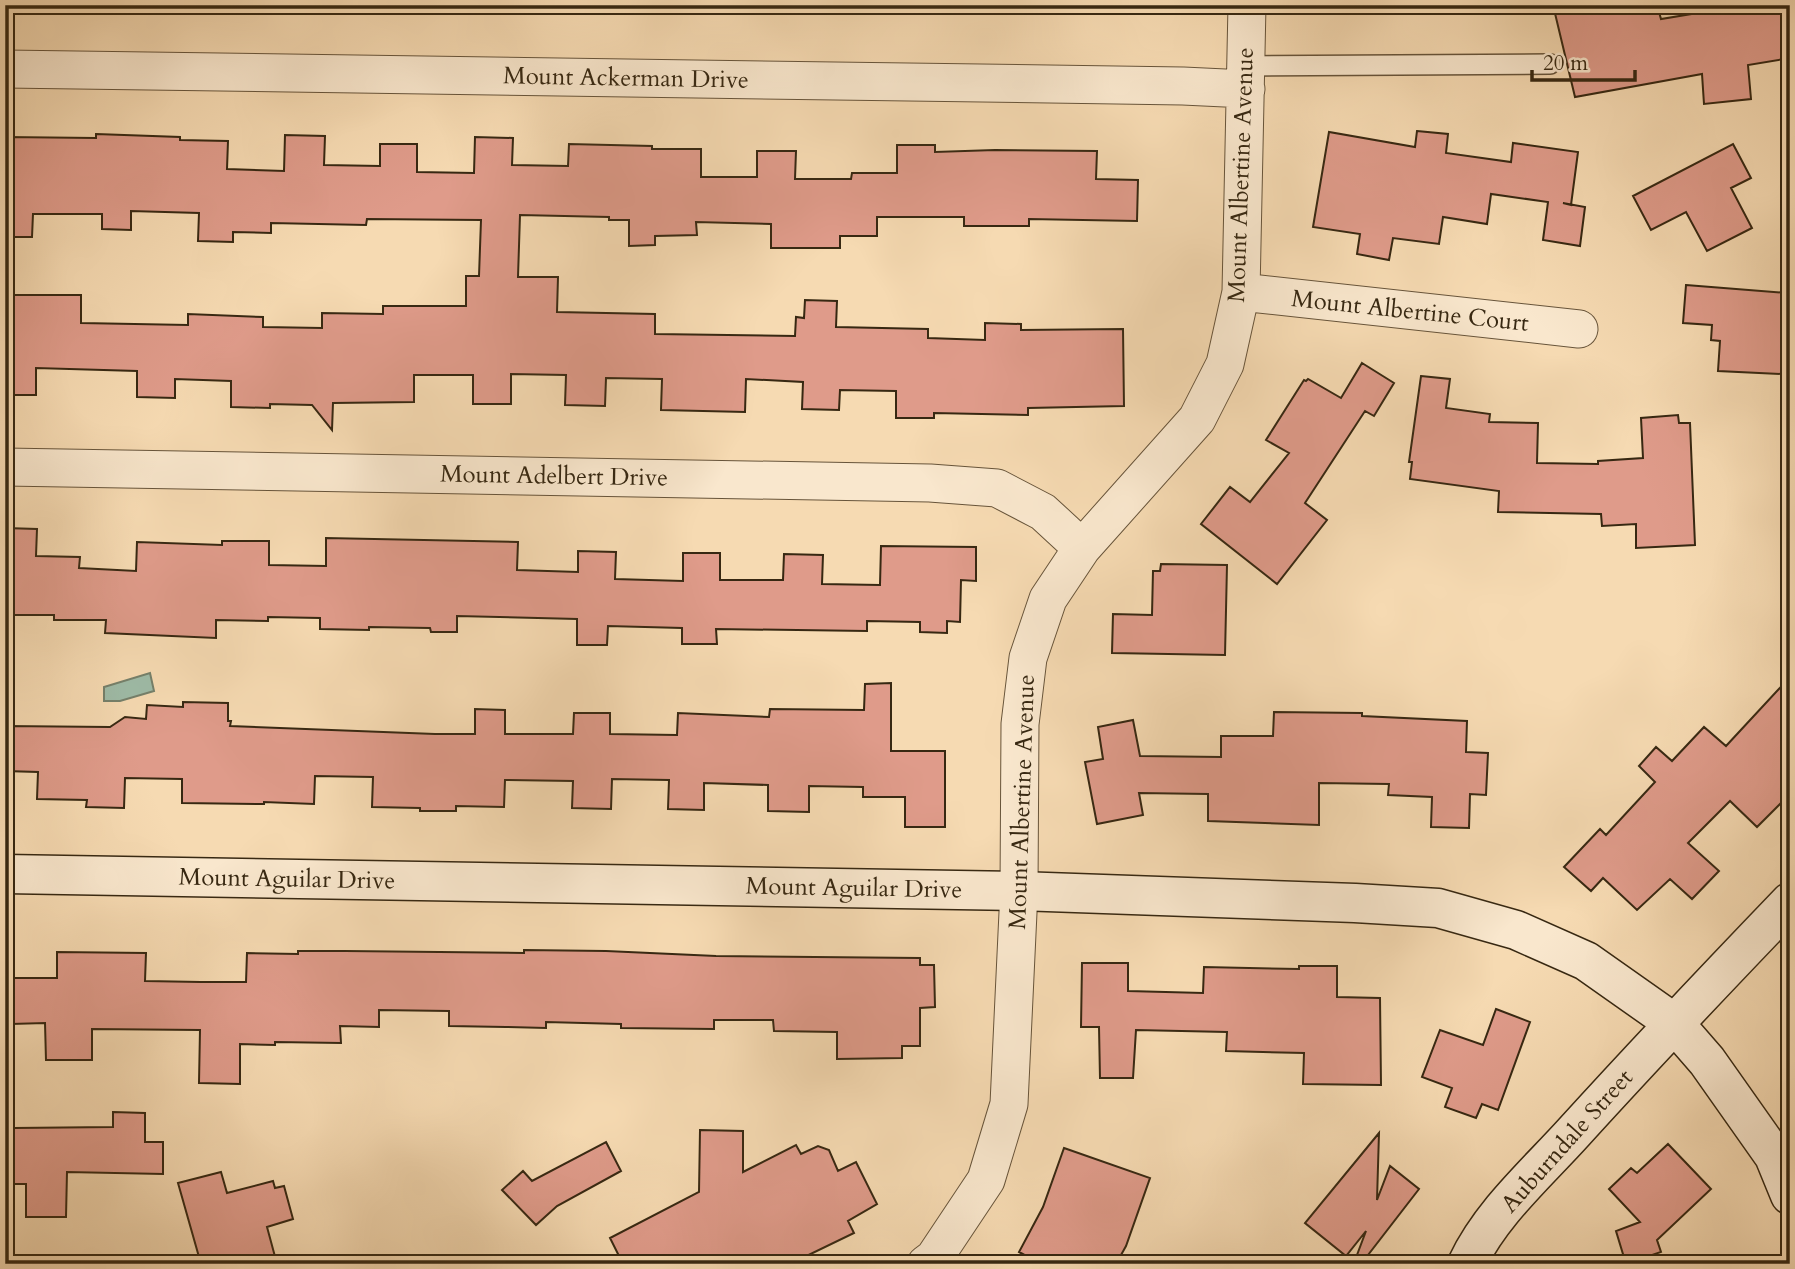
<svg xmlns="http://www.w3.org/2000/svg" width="1795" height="1269" viewBox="0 0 1795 1269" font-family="Cardo,serif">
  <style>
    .water { fill: #9ebba7; stroke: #75806b; stroke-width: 2 }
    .building { fill: #df9b8a; stroke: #372812; stroke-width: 2 }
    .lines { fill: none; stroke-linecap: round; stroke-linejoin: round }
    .lane-casing { stroke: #67543a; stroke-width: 22 }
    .street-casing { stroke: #67543a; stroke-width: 39 }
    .secondary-casing { stroke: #372812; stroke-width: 41 }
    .lane { stroke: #f9e7cd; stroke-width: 19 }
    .street { stroke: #f9e7cd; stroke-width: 37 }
    .secondary { stroke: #f9e7cd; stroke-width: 38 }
    .labels { text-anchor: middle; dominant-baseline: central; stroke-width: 5; stroke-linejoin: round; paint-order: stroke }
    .street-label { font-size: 24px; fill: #372812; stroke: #f9e7cd }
  </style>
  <rect width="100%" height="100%" fill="#f6dab2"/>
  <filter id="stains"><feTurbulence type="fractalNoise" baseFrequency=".00286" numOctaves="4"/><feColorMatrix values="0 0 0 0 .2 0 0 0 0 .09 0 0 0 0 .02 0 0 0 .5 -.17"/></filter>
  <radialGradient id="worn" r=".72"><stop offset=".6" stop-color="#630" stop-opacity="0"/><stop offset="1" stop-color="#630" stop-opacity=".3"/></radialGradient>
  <path class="water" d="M 150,673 L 154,691 L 120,701 L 104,701 L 104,687 Z"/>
  <path class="building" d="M 1553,5 L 1657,5 L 1661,19 L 1746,5 L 1790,5 L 1790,58 L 1748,65 L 1751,99 L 1704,104 L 1702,74 L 1575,97 Z
    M 1417,131 L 1448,134 L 1446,153 L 1511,162 L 1513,143 L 1578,152 L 1571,205 L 1563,203 L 1585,207 L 1580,246 L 1543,240 L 1548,202 L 1491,194 L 1487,224 L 1443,217 L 1439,244 L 1393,238 L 1389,260 L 1357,254 L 1360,234 L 1313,227 L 1329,132 L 1415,147 Z
    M 96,134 L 180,137 L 180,140 L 228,141 L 227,169 L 284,171 L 285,135 L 325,136 L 324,165 L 380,166 L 380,144 L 417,144 L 417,172 L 474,173 L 475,137 L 513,138 L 512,165 L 568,166 L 569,144 L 652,146 L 652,149 L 701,149 L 701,177 L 757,177 L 757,151 L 796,151 L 795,179 L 851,179 L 852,173 L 897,173 L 897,145 L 935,145 L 935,152 L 995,150 L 1097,151 L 1096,179 L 1138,180 L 1137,221 L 1029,219 L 1029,226 L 964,226 L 964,217 L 877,217 L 877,236 L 840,236 L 840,248 L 771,248 L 771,224 L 696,222 L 697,235 L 655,236 L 655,245 L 629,246 L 629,220 L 609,220 L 609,217 L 520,215 L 518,277 L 558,277 L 557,312 L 655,314 L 655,334 L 795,336 L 796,317 L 804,318 L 805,300 L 837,301 L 836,327 L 928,329 L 928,338 L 985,340 L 985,323 L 1021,324 L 1021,330 L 1123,329 L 1124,406 L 1028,408 L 1028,415 L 934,413 L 934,418 L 896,418 L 896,391 L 840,390 L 839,410 L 802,409 L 803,382 L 746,379 L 745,412 L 661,410 L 662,379 L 606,378 L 605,406 L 565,405 L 566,375 L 511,374 L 511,404 L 473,404 L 473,375 L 414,375 L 414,402 L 333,403 L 332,430 L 312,405 L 270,404 L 270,408 L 231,407 L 231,381 L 175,379 L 175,398 L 137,397 L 137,371 L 36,368 L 36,395 L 5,395 L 5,295 L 81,295 L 81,323 L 188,325 L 188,314 L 263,317 L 263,327 L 322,328 L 322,313 L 383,314 L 383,306 L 466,306 L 466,276 L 479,276 L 481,220 L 367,219 L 366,225 L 271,223 L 271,233 L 233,232 L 233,242 L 198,241 L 199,213 L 131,211 L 131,230 L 102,229 L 102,214 L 33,214 L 32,237 L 5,237 L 5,137 L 96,138 Z
    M 1733,144 L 1751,178 L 1731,188 L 1752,228 L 1707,251 L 1686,212 L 1651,230 L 1633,196 Z
    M 1686,285 L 1787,293 L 1781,374 L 1718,371 L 1720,341 L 1711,340 L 1712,325 L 1683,323 Z
    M 1362,363 L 1394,383 L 1374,416 L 1365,411 L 1305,503 L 1327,520 L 1277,584 L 1201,524 L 1230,487 L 1250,502 L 1289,453 L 1266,440 L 1304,380 L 1306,381 L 1308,379 L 1341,398 Z
    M 1421,376 L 1450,379 L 1446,408 L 1490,414 L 1489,422 L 1538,423 L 1537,463 L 1598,464 L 1598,461 L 1643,458 L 1641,418 L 1678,415 L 1679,423 L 1690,423 L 1695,545 L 1636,548 L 1636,524 L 1602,526 L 1601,514 L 1498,512 L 1499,491 L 1410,479 L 1412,462 L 1409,462 Z
    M 5,528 L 37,529 L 36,556 L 80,557 L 79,568 L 136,571 L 137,542 L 222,545 L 222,541 L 269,541 L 269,565 L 326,566 L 326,538 L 518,542 L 517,570 L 578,572 L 578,551 L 616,552 L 615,579 L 683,581 L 683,553 L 720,553 L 720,580 L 783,580 L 784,554 L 823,555 L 822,584 L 880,585 L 881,546 L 976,547 L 976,581 L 961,580 L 960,622 L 947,621 L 947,633 L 920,632 L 920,622 L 867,621 L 867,631 L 716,629 L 717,644 L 682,644 L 682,628 L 608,626 L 607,645 L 577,645 L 577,619 L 457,616 L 457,632 L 431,632 L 430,628 L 369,627 L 369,630 L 320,629 L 320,618 L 268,617 L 268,621 L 216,620 L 216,638 L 105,633 L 106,620 L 54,620 L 54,615 L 5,615 Z
    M 1161,564 L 1227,565 L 1225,655 L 1112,653 L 1113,614 L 1152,615 L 1153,571 L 1160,571 Z
    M 1790,677 L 1790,794 L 1757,827 L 1730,801 L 1688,843 L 1719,871 L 1692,899 L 1670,879 L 1637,910 L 1603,878 L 1591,891 L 1564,867 L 1600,829 L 1606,835 L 1655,782 L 1639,766 L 1656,747 L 1672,761 L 1704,727 L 1726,746 Z
    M 891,683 L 891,751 L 945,751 L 945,827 L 905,827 L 905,797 L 863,797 L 863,787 L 809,786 L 809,812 L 768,811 L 768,785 L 704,783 L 704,810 L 668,809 L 669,780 L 612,779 L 611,809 L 572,808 L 573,781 L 505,780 L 504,807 L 456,806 L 456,811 L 420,811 L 420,808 L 372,807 L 373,777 L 315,776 L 314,804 L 264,802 L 264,804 L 182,803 L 182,779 L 125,778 L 124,808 L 86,807 L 87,800 L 37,799 L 38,772 L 5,771 L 5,726 L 110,727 L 125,717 L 146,719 L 147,705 L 183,707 L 183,702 L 228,703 L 228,721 L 231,721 L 230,726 L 435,734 L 475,734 L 475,709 L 505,710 L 505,734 L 573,734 L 574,713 L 610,713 L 610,734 L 677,735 L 678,713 L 769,717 L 770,709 L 864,710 L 865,684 Z
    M 1274,712 L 1362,713 L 1362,716 L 1467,721 L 1466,752 L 1488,753 L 1486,795 L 1470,794 L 1469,828 L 1431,827 L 1432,797 L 1388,795 L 1389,784 L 1319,783 L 1319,825 L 1208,821 L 1208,794 L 1139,793 L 1143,815 L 1097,824 L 1085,762 L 1103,759 L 1098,727 L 1133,720 L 1140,756 L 1221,757 L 1221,736 L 1273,736 Z
    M 524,950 L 606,951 L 716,956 L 920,958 L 920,965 L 934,965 L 935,1007 L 920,1008 L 920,1046 L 902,1046 L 902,1058 L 837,1059 L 837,1032 L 774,1031 L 773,1020 L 714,1020 L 714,1029 L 621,1028 L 621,1024 L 546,1022 L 546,1028 L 506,1027 L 449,1026 L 449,1011 L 379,1010 L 379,1027 L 340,1026 L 341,1043 L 275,1042 L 275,1045 L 240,1044 L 240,1084 L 199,1083 L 200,1030 L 92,1029 L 92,1060 L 46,1060 L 45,1023 L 11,1024 L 12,978 L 57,978 L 57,952 L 146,953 L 145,981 L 201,982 L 246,982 L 247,953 L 298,954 L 298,951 L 345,951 L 524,953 Z
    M 1082,963 L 1128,963 L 1128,991 L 1203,993 L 1204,967 L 1299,969 L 1299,966 L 1337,966 L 1337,997 L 1380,998 L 1381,1085 L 1303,1084 L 1304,1053 L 1226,1051 L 1227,1032 L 1136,1030 L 1133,1078 L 1100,1078 L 1099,1027 L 1081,1027 Z
    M 1496,1009 L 1530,1022 L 1498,1110 L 1482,1104 L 1476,1118 L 1445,1107 L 1452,1088 L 1422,1077 L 1440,1030 L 1483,1045 Z
    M 113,1112 L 145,1113 L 145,1142 L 163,1142 L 163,1174 L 67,1172 L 66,1217 L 26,1217 L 26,1184 L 5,1184 L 5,1141 L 13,1141 L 14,1128 L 113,1127 Z
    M 700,1130 L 743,1131 L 743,1172 L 796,1145 L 801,1154 L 818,1146 L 829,1150 L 838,1171 L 856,1162 L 877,1204 L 848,1221 L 854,1233 L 790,1264 L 623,1264 L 610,1238 L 699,1192 Z
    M 1379,1133 L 1377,1200 L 1390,1166 L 1419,1189 L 1361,1264 L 1356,1264 L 1354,1263 L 1366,1231 L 1346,1256 L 1305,1223 Z
    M 606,1142 L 621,1171 L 557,1206 L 536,1225 L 502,1190 L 523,1171 L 532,1181 Z
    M 1668,1144 L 1711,1189 L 1657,1240 L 1661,1252 L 1626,1264 L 1616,1231 L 1640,1222 L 1609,1189 L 1631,1168 L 1637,1173 Z
    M 1064,1148 L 1150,1178 L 1126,1246 L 1116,1264 L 1041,1264 L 1019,1252 L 1043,1207 Z
    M 221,1172 L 227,1193 L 273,1181 L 275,1188 L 284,1186 L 293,1219 L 267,1227 L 277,1264 L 201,1264 L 178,1183 Z"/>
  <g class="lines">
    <defs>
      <path id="lane" d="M 1246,66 L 1550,64"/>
      <path id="street" d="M 5,69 L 1183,86 L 1246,89
        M 1241,292 L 1579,329
        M 5,467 L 930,483 L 997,488 L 1043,512 L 1082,548
        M 926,1264 L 934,1258 L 986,1180 L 1009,1104 L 1019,891 L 1020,724 L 1028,658 L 1048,599 L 1082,548 L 1197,419 L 1225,364 L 1241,292 L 1247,5"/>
      <path id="secondary" d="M 5,874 L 1019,891 L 1355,903 L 1438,908 L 1516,930 L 1586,961 L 1674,1023 L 1707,1061 L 1774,1156 L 1790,1195
        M 1467,1264 C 1491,1213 1537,1173 1574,1132 C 1645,1054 1717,978 1790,902"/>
    </defs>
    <use href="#lane" class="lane-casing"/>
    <use href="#street" class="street-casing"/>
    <use href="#secondary" class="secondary-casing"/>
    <use href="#lane" class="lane"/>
    <use href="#street" class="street"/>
    <use href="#secondary" class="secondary"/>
  </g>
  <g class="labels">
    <g class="street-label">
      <text transform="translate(626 78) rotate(1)">Mount Ackerman Drive</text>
      <text transform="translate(1241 175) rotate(-88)">Mount Albertine Avenue</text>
      <text transform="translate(1410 311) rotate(6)">Mount Albertine Court</text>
      <text transform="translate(554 476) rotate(1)">Mount Adelbert Drive</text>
      <text transform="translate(1022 802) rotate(-88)">Mount Albertine Avenue</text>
      <text transform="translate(287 879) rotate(1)">Mount Aguilar Drive</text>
      <text transform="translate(854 888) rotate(1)">Mount Aguilar Drive</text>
      <text transform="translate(1567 1141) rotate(-48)">Auburndale Street</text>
    </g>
  </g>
  <rect width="1795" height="1269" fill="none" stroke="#f6dab2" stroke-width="28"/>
  <rect x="7" y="7" width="1781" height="1255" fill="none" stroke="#372812" stroke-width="3.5"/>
  <rect x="14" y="14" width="1767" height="1241" fill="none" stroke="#372812" stroke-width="2"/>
  <path d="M1532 70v10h103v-10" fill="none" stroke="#372812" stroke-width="3.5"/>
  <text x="1543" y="70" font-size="21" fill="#372812" stroke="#f9e7cd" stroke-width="5" paint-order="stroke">20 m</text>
  <rect width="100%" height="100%" filter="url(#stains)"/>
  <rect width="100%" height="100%" fill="url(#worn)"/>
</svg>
